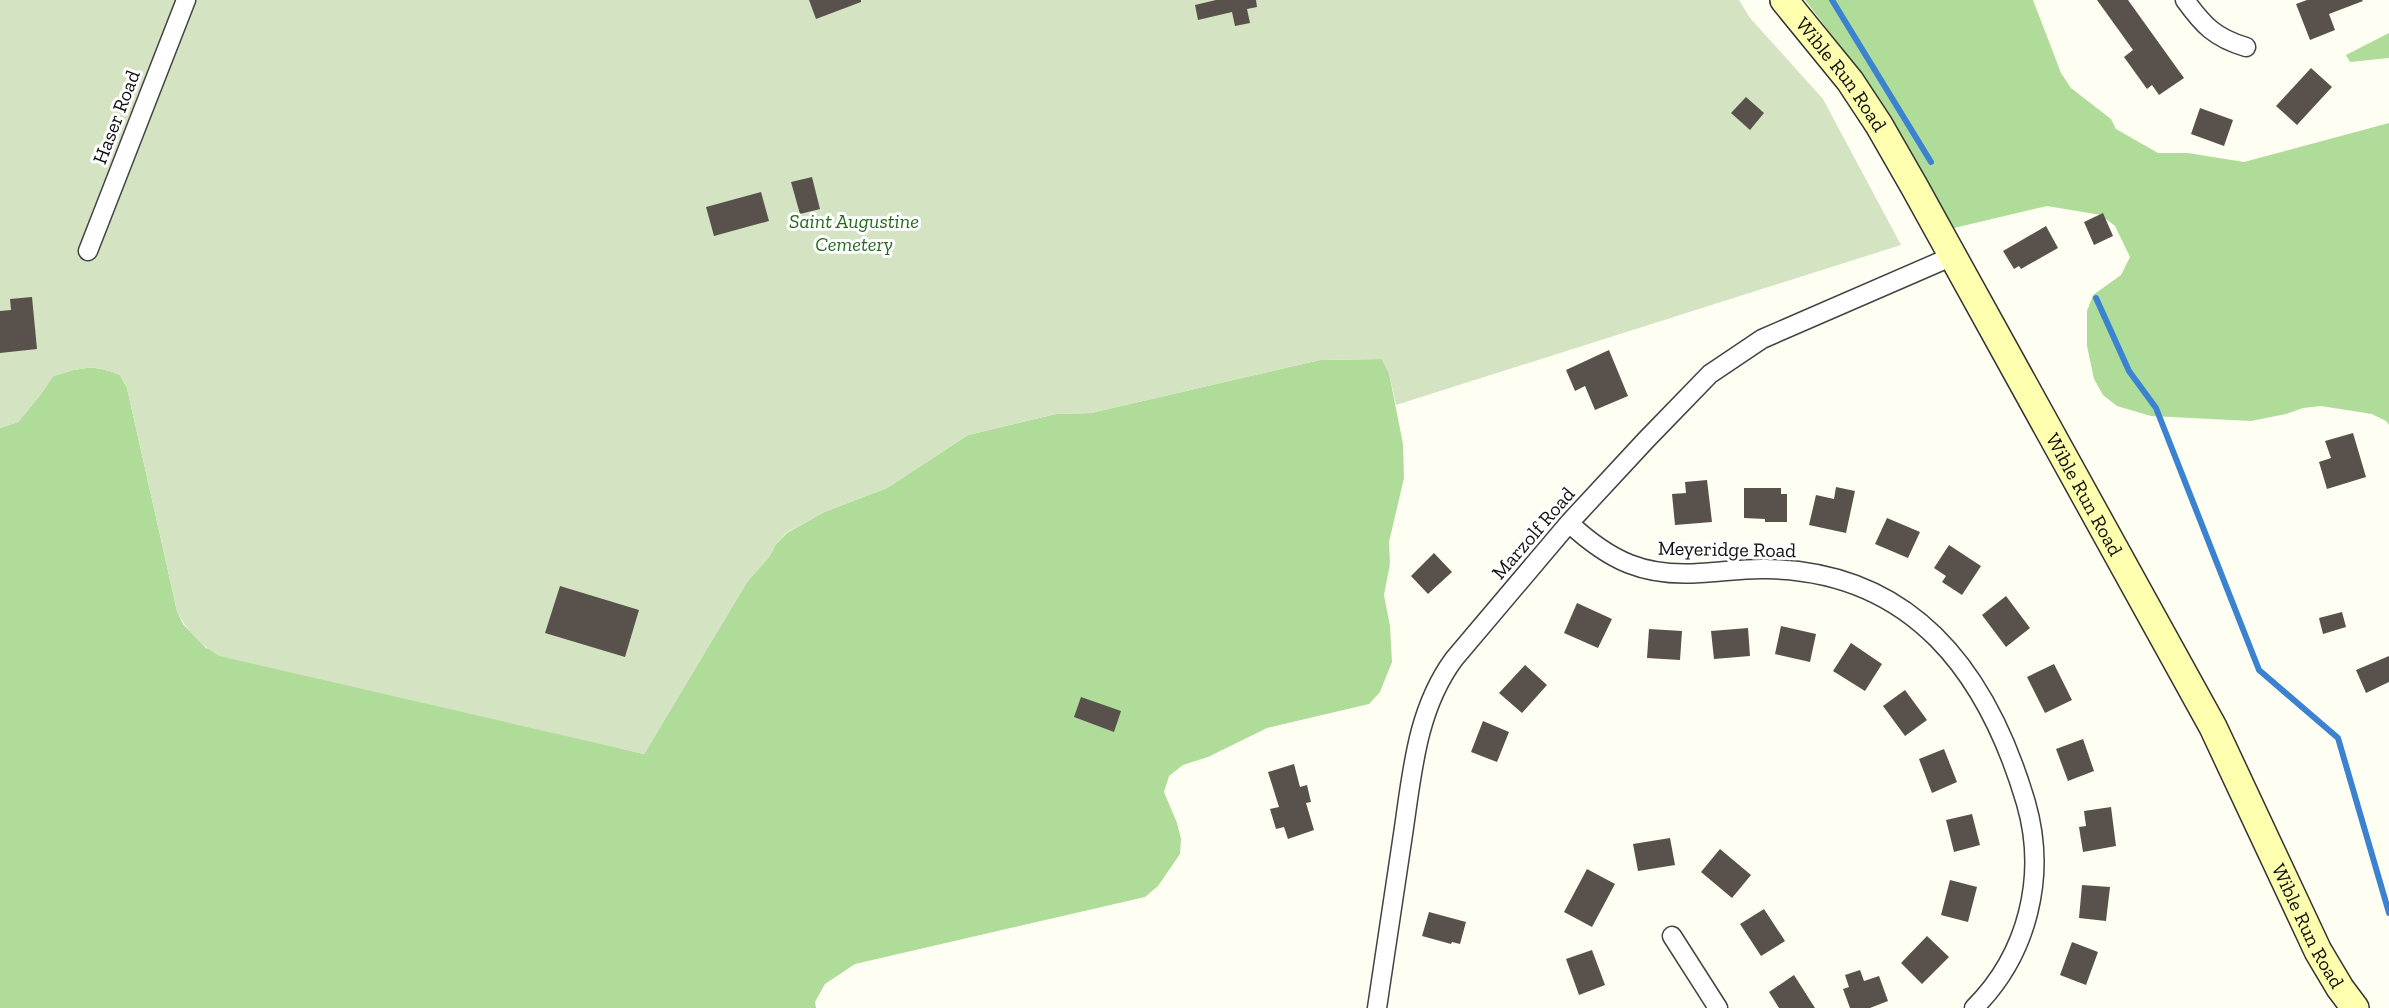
<svg xmlns="http://www.w3.org/2000/svg" width="2389" height="1008" viewBox="0 0 2389 1008" font-family="'Zilla Slab',serif">
  <style>
    .forest { fill: #b0dc99 }
    .cemetery { fill: #d4e3c2 }
    .lines { fill: none; stroke-linecap: round; stroke-linejoin: round }
    .stream { stroke: #3b83d1; stroke-width: 6 }
    .building { fill: #59524c }
    .street-casing { stroke: #434343; stroke-width: 21 }
    .secondary-casing { stroke: #323232; stroke-width: 30 }
    .street { stroke: #fff; stroke-width: 18 }
    .secondary { stroke: #feffae; stroke-width: 27 }
    .labels { text-anchor: middle; dominant-baseline: central; stroke-width: 6; stroke-linejoin: round; paint-order: stroke }
    .street-label { font-size: 20px; fill: #101010; stroke: #fff }
    .park-label { font-size: 20px; font-style: italic; fill: #246a1d; stroke: #fff }
  </style>
  <rect width="100%" height="100%" fill="#fffef3"/>
  <path class="forest" d="M 1805,0 L 2033,0 L 2061,73 L 2071,88 L 2111,119 L 2116,129 L 2158,153 L 2188,153 L 2244,162 L 2389,123 L 2389,425 L 2386,421 L 2372,414 L 2321,406 L 2303,408 L 2286,414 L 2251,421 L 2151,416 L 2117,406 L 2103,395 L 2094,379 L 2087,346 L 2087,311 L 2093,295 L 2121,275 L 2130,257 L 2115,226 L 2101,215 L 2047,206 L 1954,228 L 1860,72 Z
    M 2389,33 L 2389,58 L 2350,62 L 2346,55 Z
    M 1382,359 L 1389,373 L 1403,444 L 1404,478 L 1389,542 L 1390,564 L 1384,595 L 1390,626 L 1392,662 L 1380,692 L 1369,704 L 1267,728 L 1208,757 L 1183,765 L 1169,776 L 1164,792 L 1177,823 L 1181,839 L 1180,854 L 1158,886 L 1145,897 L 855,964 L 825,984 L 815,1002 L 816,1008 L 0,1008 L 0,428 L 18,422 L 41,394 L 53,376 C 82,368 91,363 120,375 L 127,388 L 177,611 L 183,624 L 206,648 L 644,754 L 747,582 L 769,557 L 776,544 L 787,533 L 824,512 L 887,488 L 968,435 L 1056,414 L 1091,413 L 1320,360 Z"/>
  <path class="cemetery" d="M 0,0 L 1739,0 L 1750,18 L 1823,99 L 1901,245 L 1396,405 L 1389,373 L 1382,359 L 1320,360 L 1091,413 L 1056,414 L 968,435 L 887,488 L 824,512 L 786,533 L 776,544 L 769,557 L 747,582 L 644,754 L 219,656 C 201,645 186,630 177,611 L 127,388 L 120,375 C 91,363 82,368 53,376 L 41,394 L 18,422 L 0,428 Z"/>
  <g class="lines">
    <path class="stream" d="M 1832,0 L 1931,162
      M 2096,298 L 2129,371 L 2156,408 L 2259,670 L 2338,738 L 2389,913"/>
  </g>
  <path class="building" d="M 809,0 L 861,0 L 861,2 L 816,19 Z
    M 1216,0 L 1256,0 L 1257,7 L 1247,9 L 1250,23 L 1235,26 L 1232,12 L 1198,20 L 1195,5 Z
    M 2097,0 L 2128,0 L 2184,78 L 2159,95 L 2152,85 L 2147,89 L 2124,57 L 2133,50 Z
    M 2307,0 L 2362,0 L 2363,1 L 2329,14 L 2335,30 L 2310,40 L 2296,4 Z
    M 2311,68 L 2332,87 L 2297,125 L 2276,106 Z
    M 1746,97 L 1764,113 L 1750,130 L 1731,113 Z
    M 2200,108 L 2233,120 L 2224,146 L 2191,134 Z
    M 812,177 L 820,209 L 800,214 L 791,182 Z
    M 761,192 L 769,221 L 714,236 L 706,207 Z
    M 2103,213 L 2113,236 L 2094,245 L 2084,222 Z
    M 2046,226 L 2058,248 L 2021,269 L 2019,266 L 2014,269 L 2003,251 Z
    M 32,297 L 37,349 L 0,353 L 0,311 L 11,310 L 10,299 Z
    M 1609,350 L 1628,396 L 1595,410 L 1585,386 L 1575,391 L 1566,370 Z
    M 2353,433 L 2366,477 L 2327,489 L 2319,462 L 2331,458 L 2325,441 Z
    M 1707,480 L 1712,522 L 1675,525 L 1672,494 L 1686,493 L 1685,482 Z
    M 1836,487 L 1855,491 L 1846,533 L 1809,525 L 1816,495 L 1834,499 Z
    M 1744,488 L 1781,488 L 1781,494 L 1787,494 L 1787,522 L 1765,522 L 1765,519 L 1744,518 Z
    M 1887,518 L 1920,532 L 1908,558 L 1875,544 Z
    M 1949,545 L 1981,566 L 1962,595 L 1942,582 L 1946,576 L 1934,568 Z
    M 1434,553 L 1452,572 L 1428,594 L 1411,576 Z
    M 560,586 L 639,610 L 625,657 L 545,633 Z
    M 2006,596 L 2030,628 L 2006,647 L 1982,615 Z
    M 1577,603 L 1612,619 L 1598,648 L 1564,633 Z
    M 2342,612 L 2346,627 L 2323,634 L 2319,618 Z
    M 1781,626 L 1816,634 L 1810,662 L 1775,654 Z
    M 1748,628 L 1750,656 L 1714,659 L 1711,631 Z
    M 1649,629 L 1682,631 L 1680,660 L 1647,658 Z
    M 1851,643 L 1882,664 L 1865,691 L 1833,671 Z
    M 2389,656 L 2389,682 L 2366,693 L 2356,670 Z
    M 2054,664 L 2072,700 L 2045,713 L 2027,677 Z
    M 1525,665 L 1547,685 L 1522,713 L 1499,693 Z
    M 1905,690 L 1927,720 L 1905,736 L 1883,706 Z
    M 1081,697 L 1121,711 L 1114,732 L 1074,717 Z
    M 1483,721 L 1509,732 L 1497,762 L 1471,752 Z
    M 2083,739 L 2094,771 L 2068,781 L 2056,749 Z
    M 1944,749 L 1957,782 L 1932,793 L 1919,759 Z
    M 1294,764 L 1300,787 L 1307,785 L 1311,802 L 1306,803 L 1314,830 L 1288,839 L 1284,827 L 1276,829 L 1270,809 L 1279,807 L 1268,772 Z
    M 2111,807 L 2116,846 L 2083,852 L 2079,827 L 2086,826 L 2084,811 Z
    M 1972,814 L 1980,845 L 1954,852 L 1946,820 Z
    M 1670,838 L 1675,865 L 1638,871 L 1633,844 Z
    M 1720,849 L 1751,875 L 1732,898 L 1701,872 Z
    M 1587,869 L 1615,884 L 1592,927 L 1564,912 Z
    M 1950,880 L 1977,887 L 1968,922 L 1941,915 Z
    M 2082,885 L 2110,887 L 2106,921 L 2079,918 Z
    M 1764,909 L 1785,941 L 1761,956 L 1740,924 Z
    M 1429,912 L 1466,922 L 1460,944 L 1452,942 L 1451,944 L 1422,936 Z
    M 1927,936 L 1949,957 L 1922,984 L 1901,963 Z
    M 2072,942 L 2098,952 L 2086,985 L 2060,975 Z
    M 1592,950 L 1605,985 L 1579,995 L 1566,959 Z
    M 1860,970 L 1864,981 L 1879,976 L 1888,1001 L 1870,1008 L 1850,1008 L 1843,989 L 1849,987 L 1845,975 Z
    M 1794,975 L 1815,1008 L 1779,1008 L 1769,992 Z"/>
  <g class="lines">
    <defs>
      <path id="street" d="M 2185,0 C 2203,25 2215,38 2246,47
        M 88,251 L 186,0
        M 1569,523 C 1610,561 1644,577 1700,573 C 1723,572 1745,568 1768,569 C 1914,572 1988,674 2026,803 C 2047,876 2028,954 1974,1008
        M 1672,936 L 1718,1008
        M 1377,1008 C 1385,952 1394,897 1402,841 C 1412,777 1415,712 1454,659 L 1569,523 L 1646,440 L 1710,374 L 1762,339 L 1953,256"/>
      <g id="secondary">
        <path id="s1" d="M 1784,0 L 1850,81 L 1879,125 L 1914,186 L 2213,727 L 2318,951 L 2340,988 L 2355,1008"/>
      </g>
    </defs>
    <use href="#street" class="street-casing"/>
    <use href="#secondary" class="secondary-casing"/>
    <use href="#street" class="street"/>
    <use href="#secondary" class="secondary"/>
  </g>
  <g class="labels">
    <g class="street-label">
      <text stroke="none"><textPath href="#s1" startOffset="94">Wible Run Road</textPath></text>
      <text transform="translate(116 117) rotate(-69)">Haser Road</text>
      <text stroke="none"><textPath href="#s1" startOffset="580">Wible Run Road</textPath></text>
      <text transform="translate(1533 533) rotate(-49)">Marzolf Road</text>
      <text transform="translate(1727 549) rotate(1)">Meyeridge Road</text>
      <text stroke="none"><textPath href="#s1" startOffset="1066">Wible Run Road</textPath></text>
    </g>
    <g class="park-label">
      <text x="854" y="221">Saint Augustine<tspan x="854" dy="23">Cemetery</tspan></text>
    </g>
  </g>
</svg>
